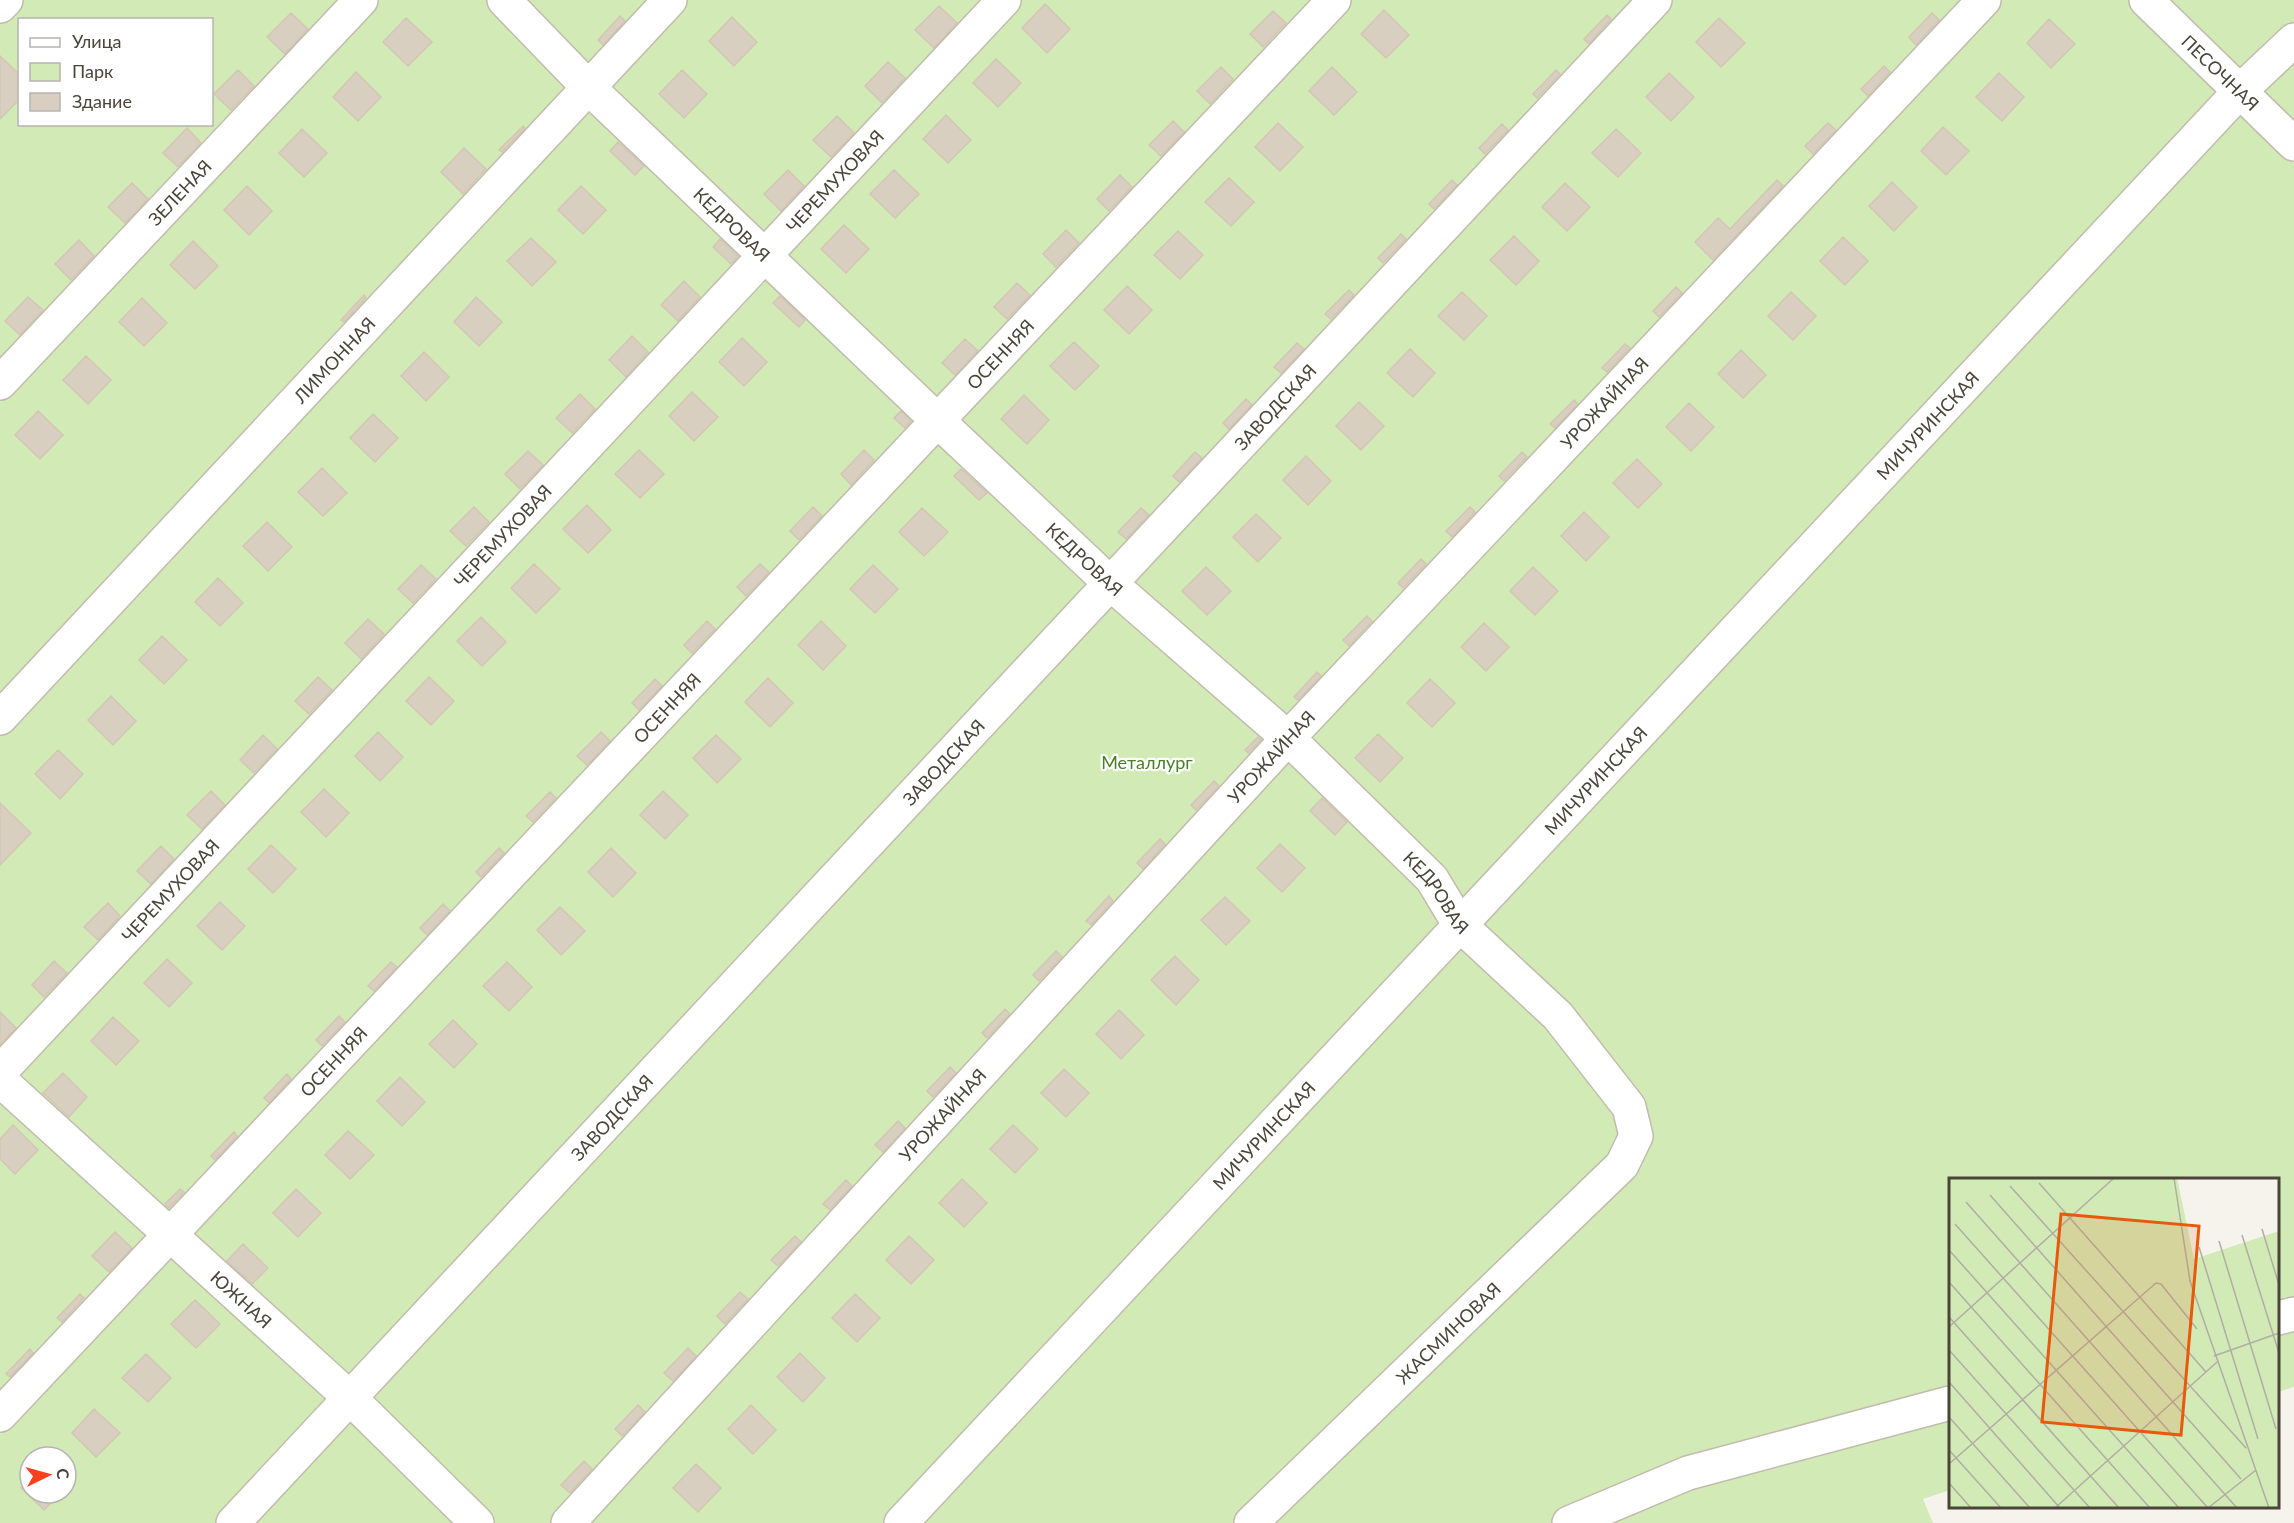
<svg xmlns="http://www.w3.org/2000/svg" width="2294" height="1523" viewBox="0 0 2294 1523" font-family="Lato,sans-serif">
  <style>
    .green { fill: #d2eab5; fill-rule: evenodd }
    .building { fill: #d8cfc1; stroke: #d3c7b4; stroke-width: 1.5 }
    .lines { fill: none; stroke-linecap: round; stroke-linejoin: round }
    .minor-casing { stroke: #c2bbae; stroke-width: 36 }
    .minor { stroke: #fff; stroke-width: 33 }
    .labels { text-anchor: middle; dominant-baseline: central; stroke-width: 4.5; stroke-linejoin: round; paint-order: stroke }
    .street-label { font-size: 18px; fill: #4b4439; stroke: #fff }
    .park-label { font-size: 18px; fill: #4a7f2a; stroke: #fff }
    .inset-road { fill: none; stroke: #b2ada4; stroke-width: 1.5 }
    .view { fill: #e8590c; fill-opacity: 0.15; stroke: #e8590c; stroke-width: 3 }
    .inset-edge { fill: none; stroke: #4b4439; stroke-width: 3 }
  </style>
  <rect width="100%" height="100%" fill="#f6f3ec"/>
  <path class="green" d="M 0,0 L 2294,0 L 2294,1387 L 2278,1392 L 2278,1180 L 1950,1180 L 1950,1490 L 1923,1499 L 1933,1523 L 0,1523 ZM 20,20 L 212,20 L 212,124 L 20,124 ZM 30,1457 L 66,1457 L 66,1493 L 30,1493 Z"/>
  <path class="building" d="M 1045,4 L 1070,29 L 1047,53 L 1022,28 Z
    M 939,6 L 957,23 L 934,48 L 915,30 Z
    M 1384,10 L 1409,35 L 1386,58 L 1361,34 Z
    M 1273,11 L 1286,23 L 1263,47 L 1250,34 Z
    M 291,13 L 308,29 L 285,54 L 267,37 Z
    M 1932,13 L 1939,20 L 1916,45 L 1909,37 Z
    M 1607,15 L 1611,19 L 1589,44 L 1584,39 Z
    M 620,16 L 625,21 L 603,45 L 598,40 Z
    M 732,17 L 757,42 L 734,66 L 709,41 Z
    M 406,18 L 432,42 L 408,66 L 383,42 Z
    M 1719,18 L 1745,43 L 1721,67 L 1696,42 Z
    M 2049,19 L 2075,44 L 2051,68 L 2027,43 Z
    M 0,56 L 20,75 L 20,99 L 0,119 Z
    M 996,59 L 1021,83 L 998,107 L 973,83 Z
    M 888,62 L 905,78 L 882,103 L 865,86 Z
    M 1884,66 L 1890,72 L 1868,96 L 1861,89 Z
    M 1221,67 L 1233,79 L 1210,104 L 1197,91 Z
    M 1332,67 L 1357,92 L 1334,115 L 1309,91 Z
    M 238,70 L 254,86 L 231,110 L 214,94 Z
    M 682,70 L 707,94 L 684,118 L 659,94 Z
    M 1556,70 L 1560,74 L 1537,98 L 1533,94 Z
    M 356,72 L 381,97 L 358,121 L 333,97 Z
    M 1669,73 L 1694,97 L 1671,121 L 1646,97 Z
    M 1999,73 L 2024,97 L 2002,121 L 1976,97 Z
    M 946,115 L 971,140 L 948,163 L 923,139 Z
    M 837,116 L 854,133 L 831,157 L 813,140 Z
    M 1173,121 L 1184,132 L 1161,156 L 1149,145 Z
    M 1278,123 L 1303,147 L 1280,171 L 1255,147 Z
    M 1828,123 L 1836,130 L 1813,154 L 1805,146 Z
    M 1502,124 L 1508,130 L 1485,154 L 1479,148 Z
    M 523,126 L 525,128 L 502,152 L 499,150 Z
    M 1943,127 L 1969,151 L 1946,175 L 1921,151 Z
    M 187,128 L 201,143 L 178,167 L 163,153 Z
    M 302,129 L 327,153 L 304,177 L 279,153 Z
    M 1616,129 L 1641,153 L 1618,177 L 1592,153 Z
    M 618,142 L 644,166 L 635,175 L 610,151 Z
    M 464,148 L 486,169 L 463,194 L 441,172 Z
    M 788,170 L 804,186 L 781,211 L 764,194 Z
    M 894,170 L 919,194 L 895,218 L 870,194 Z
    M 1120,175 L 1132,187 L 1109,211 L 1097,199 Z
    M 1229,178 L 1254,202 L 1231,226 L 1205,202 Z
    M 1452,180 L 1457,185 L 1434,209 L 1429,204 Z
    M 1777,180 L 1783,186 L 1713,260 L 1695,242 L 1718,218 L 1730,229 Z
    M 1892,182 L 1917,207 L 1894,231 L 1869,206 Z
    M 132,183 L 148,199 L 125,223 L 108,207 Z
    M 1565,183 L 1590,207 L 1567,231 L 1542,207 Z
    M 247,186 L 272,211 L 249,235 L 224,210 Z
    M 581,186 L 606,210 L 583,234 L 558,210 Z
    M 844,225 L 869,249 L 846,273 L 821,249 Z
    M 1066,230 L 1079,243 L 1056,267 L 1043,254 Z
    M 1178,231 L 1203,255 L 1180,279 L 1154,255 Z
    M 1401,234 L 1406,239 L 1383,263 L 1378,258 Z
    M 1514,236 L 1539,261 L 1516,285 L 1490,260 Z
    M 1843,237 L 1868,261 L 1845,285 L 1820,261 Z
    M 531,238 L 556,262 L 532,286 L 507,261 Z
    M 720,239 L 738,256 L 731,264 L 713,247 Z
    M 79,240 L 94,256 L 71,280 L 55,264 Z
    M 193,241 L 218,266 L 195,289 L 170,265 Z
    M 684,281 L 700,297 L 678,321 L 661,305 Z
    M 1017,283 L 1030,295 L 1007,319 L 994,307 Z
    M 1127,286 L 1152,310 L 1129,334 L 1104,310 Z
    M 1676,287 L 1682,293 L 1659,317 L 1653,311 Z
    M 1349,290 L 1354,295 L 1331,319 L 1325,314 Z
    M 1462,292 L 1487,316 L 1464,340 L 1438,316 Z
    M 1791,292 L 1816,316 L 1793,340 L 1768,316 Z
    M 364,295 L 366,298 L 344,322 L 341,320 Z
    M 780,296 L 805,320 L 799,327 L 773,303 Z
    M 28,297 L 43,310 L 20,335 L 5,321 Z
    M 476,297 L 502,322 L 479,346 L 454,322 Z
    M 142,298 L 167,323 L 144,346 L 119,322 Z
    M 632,336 L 648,352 L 626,377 L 609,360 Z
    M 742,338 L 767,362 L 744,386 L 719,362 Z
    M 965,339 L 978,351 L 955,375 L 942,363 Z
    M 1074,342 L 1099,366 L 1075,390 L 1050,366 Z
    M 1297,343 L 1304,349 L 1281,373 L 1274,367 Z
    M 1625,344 L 1630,348 L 1607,372 L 1602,368 Z
    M 1410,349 L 1435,373 L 1413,397 L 1387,373 Z
    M 1741,350 L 1766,375 L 1743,398 L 1718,374 Z
    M 424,352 L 449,377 L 426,401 L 401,376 Z
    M 86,356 L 111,380 L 88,404 L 63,380 Z
    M 692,392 L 718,417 L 694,441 L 669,416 Z
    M 580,394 L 595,409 L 572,433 L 556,418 Z
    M 1024,395 L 1049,420 L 1027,444 L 1001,419 Z
    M 1246,399 L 1252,405 L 1229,429 L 1223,423 Z
    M 1574,400 L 1578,404 L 1555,428 L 1550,424 Z
    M 1359,402 L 1384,426 L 1361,450 L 1336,426 Z
    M 1689,403 L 1714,427 L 1691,451 L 1666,427 Z
    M 38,411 L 63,435 L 40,459 L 15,435 Z
    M 901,411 L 911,421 L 905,428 L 894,418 Z
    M 373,414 L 398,438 L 375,462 L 350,438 Z
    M 639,450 L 664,474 L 640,498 L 615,474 Z
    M 864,450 L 874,460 L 851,485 L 841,474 Z
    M 528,451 L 543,465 L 520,489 L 505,474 Z
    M 1195,452 L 1202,458 L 1179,482 L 1173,476 Z
    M 1522,452 L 1527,457 L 1504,481 L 1499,476 Z
    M 1306,456 L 1331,481 L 1308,505 L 1283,480 Z
    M 1637,459 L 1662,484 L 1638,508 L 1613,483 Z
    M 322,468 L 347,493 L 323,516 L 298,492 Z
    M 961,469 L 987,493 L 979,500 L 954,476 Z
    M 587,505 L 611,530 L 588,553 L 563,529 Z
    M 474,507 L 489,522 L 466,546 L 450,531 Z
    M 813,507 L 822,516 L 799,540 L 790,531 Z
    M 1470,507 L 1475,512 L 1452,537 L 1446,531 Z
    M 922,508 L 948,532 L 924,556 L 899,532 Z
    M 1141,508 L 1149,515 L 1126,539 L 1118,532 Z
    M 1584,512 L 1609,537 L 1586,561 L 1561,536 Z
    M 1256,514 L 1281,538 L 1258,562 L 1233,537 Z
    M 267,522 L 292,547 L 268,571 L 243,546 Z
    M 1421,559 L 1426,564 L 1403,588 L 1398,583 Z
    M 534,564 L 560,589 L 536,613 L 511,588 Z
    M 760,564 L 769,572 L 746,596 L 737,587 Z
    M 421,565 L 436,579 L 413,603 L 398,589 Z
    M 873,565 L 898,589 L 875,613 L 850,589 Z
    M 1206,567 L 1231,591 L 1207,615 L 1182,591 Z
    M 1533,567 L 1558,591 L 1535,615 L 1510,591 Z
    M 218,578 L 243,603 L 220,626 L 195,602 Z
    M 1367,616 L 1372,621 L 1349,646 L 1343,640 Z
    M 481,617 L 506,642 L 482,666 L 457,641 Z
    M 368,619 L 384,634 L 361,659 L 345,643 Z
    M 707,621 L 715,629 L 692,653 L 684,645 Z
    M 821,621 L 846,646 L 823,670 L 798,645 Z
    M 1484,623 L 1509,647 L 1486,671 L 1461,647 Z
    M 162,636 L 187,660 L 164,684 L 139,660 Z
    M 1317,672 L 1321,676 L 1298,700 L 1294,697 Z
    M 318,677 L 332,690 L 309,714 L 295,701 Z
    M 429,677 L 454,701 L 431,725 L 406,701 Z
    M 768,678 L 793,703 L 770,727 L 745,702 Z
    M 655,679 L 662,686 L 639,710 L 632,703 Z
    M 1430,679 L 1455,703 L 1432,727 L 1407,703 Z
    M 111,696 L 136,721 L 113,745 L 88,720 Z
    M 378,732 L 403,757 L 380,781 L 355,756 Z
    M 601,732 L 610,741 L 587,765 L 577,756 Z
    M 1378,734 L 1403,758 L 1380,782 L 1355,758 Z
    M 263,735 L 277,749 L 254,773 L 240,760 Z
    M 716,735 L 741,759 L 717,783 L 693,758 Z
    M 1258,737 L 1261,740 L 1248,753 L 1245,750 Z
    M 58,750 L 83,774 L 60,799 L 35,774 Z
    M 1214,781 L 1219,786 L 1196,810 L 1191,805 Z
    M 324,789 L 349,813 L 326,837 L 301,812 Z
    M 211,791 L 225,805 L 202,829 L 187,815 Z
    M 663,791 L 688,815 L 665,839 L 640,815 Z
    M 550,792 L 556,798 L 533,822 L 526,816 Z
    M 1322,798 L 1347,822 L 1335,835 L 1310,811 Z
    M 0,803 L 31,833 L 0,865 Z
    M 1160,839 L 1165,844 L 1143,869 L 1137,863 Z
    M 1280,844 L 1305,868 L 1282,892 L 1257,868 Z
    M 271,845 L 296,869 L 273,893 L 248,869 Z
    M 161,846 L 174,859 L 151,884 L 137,871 Z
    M 499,848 L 504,853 L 481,877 L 476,872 Z
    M 611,848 L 636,873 L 613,897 L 588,872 Z
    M 1109,896 L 1113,901 L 1091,925 L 1086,921 Z
    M 1225,897 L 1250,921 L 1226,945 L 1201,920 Z
    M 220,902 L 245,926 L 222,950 L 197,926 Z
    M 108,903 L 120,916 L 98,940 L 84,927 Z
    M 443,904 L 450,911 L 427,935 L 420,928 Z
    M 560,907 L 585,931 L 561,955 L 537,930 Z
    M 1056,951 L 1062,957 L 1039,981 L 1033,975 Z
    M 1175,956 L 1199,980 L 1176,1005 L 1151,980 Z
    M 167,959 L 192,983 L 169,1007 L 144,983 Z
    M 54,961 L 67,973 L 44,997 L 32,985 Z
    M 391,962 L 397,967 L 374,991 L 368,986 Z
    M 507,962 L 532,987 L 509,1011 L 483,986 Z
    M 1005,1009 L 1010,1014 L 987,1038 L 982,1033 Z
    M 1119,1010 L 1144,1035 L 1121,1059 L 1096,1034 Z
    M 0,1012 L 16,1028 L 0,1045 Z
    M 339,1016 L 345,1022 L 322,1046 L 316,1040 Z
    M 113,1017 L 139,1041 L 116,1065 L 91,1041 Z
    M 453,1020 L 477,1044 L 454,1068 L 429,1044 Z
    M 950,1067 L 956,1073 L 933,1097 L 927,1091 Z
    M 1064,1069 L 1089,1093 L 1066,1117 L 1041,1093 Z
    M 63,1073 L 87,1097 L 69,1117 L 43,1093 Z
    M 287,1074 L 291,1079 L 269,1103 L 264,1098 Z
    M 400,1077 L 425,1102 L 402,1126 L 377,1101 Z
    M 898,1121 L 905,1128 L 883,1152 L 875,1145 Z
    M 13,1125 L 38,1150 L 15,1174 L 0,1159 L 0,1139 Z
    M 1013,1125 L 1038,1149 L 1015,1173 L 990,1149 Z
    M 348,1131 L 374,1155 L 350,1179 L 325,1155 Z
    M 234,1132 L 237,1136 L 215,1160 L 211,1156 Z
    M 962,1179 L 987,1203 L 964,1227 L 939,1203 Z
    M 846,1180 L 852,1186 L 830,1210 L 823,1204 Z
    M 180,1189 L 184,1192 L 169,1208 L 165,1204 Z
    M 296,1189 L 321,1213 L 298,1237 L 273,1213 Z
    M 115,1232 L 132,1248 L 109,1272 L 92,1256 Z
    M 795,1236 L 801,1242 L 778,1266 L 771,1260 Z
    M 909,1236 L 934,1260 L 911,1284 L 886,1260 Z
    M 243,1244 L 268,1268 L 252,1284 L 227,1261 Z
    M 740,1292 L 748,1299 L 725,1324 L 717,1316 Z
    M 80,1294 L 84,1298 L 62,1322 L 57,1318 Z
    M 855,1294 L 880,1318 L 857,1342 L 832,1318 Z
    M 195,1300 L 220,1324 L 196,1348 L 171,1324 Z
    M 688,1348 L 696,1356 L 673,1381 L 664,1373 Z
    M 30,1349 L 33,1353 L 10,1377 L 6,1374 Z
    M 800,1353 L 825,1378 L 803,1402 L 777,1377 Z
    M 146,1354 L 171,1378 L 148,1402 L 122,1378 Z
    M 638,1405 L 645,1412 L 622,1436 L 615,1429 Z
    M 751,1405 L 776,1430 L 753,1454 L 728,1429 Z
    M 94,1409 L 120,1433 L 96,1457 L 72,1433 Z
    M 584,1461 L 592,1469 L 570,1493 L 561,1485 Z
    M 696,1464 L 721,1488 L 698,1512 L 673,1488 Z
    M 30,1479 L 30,1493 L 61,1493 L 44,1510 L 21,1488 Z"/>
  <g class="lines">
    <defs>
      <g id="minor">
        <path id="s1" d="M 504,0 L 588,87 L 937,420 L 1111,584 L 1288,738 L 1432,879 L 1459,924 L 1558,1016 L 1629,1107 L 1636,1136 L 1622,1165 L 1251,1523"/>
        <path id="s2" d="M 2146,0 L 2294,144"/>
        <path d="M 0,6 L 6,0"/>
        <path id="s3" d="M 0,383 L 361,0"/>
        <path id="s4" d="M 0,718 L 670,0"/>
        <path id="s5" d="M 0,1072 L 1004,0"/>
        <path id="s6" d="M 0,1080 L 350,1398 L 477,1523"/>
        <path d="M 2278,1318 L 2294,1314"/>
        <path id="s7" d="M 0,1415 L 1334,0"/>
        <path id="s8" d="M 233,1523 L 1655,0"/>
        <path id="s9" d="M 568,1523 L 1288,738 L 1984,0"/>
        <path id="s10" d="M 901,1523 L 2240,91 L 2294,40"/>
        <path d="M 1569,1523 L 1688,1473 L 1950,1403"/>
      </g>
    </defs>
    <use href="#minor" class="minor-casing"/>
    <use href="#minor" class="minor"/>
  </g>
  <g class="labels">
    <g class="street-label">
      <text stroke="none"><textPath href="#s2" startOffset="104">ПЕСОЧНАЯ</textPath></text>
      <text stroke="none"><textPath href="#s5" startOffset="1221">ЧЕРЕМУХОВАЯ</textPath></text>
      <text stroke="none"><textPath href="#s3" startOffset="262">ЗЕЛЕНАЯ</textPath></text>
      <text stroke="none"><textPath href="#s1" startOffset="320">КЕДРОВАЯ</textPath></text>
      <text stroke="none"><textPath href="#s7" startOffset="1458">ОСЕННЯЯ</textPath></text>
      <text stroke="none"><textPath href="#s4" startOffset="490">ЛИМОННАЯ</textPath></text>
      <text stroke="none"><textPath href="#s9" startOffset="1526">УРОЖАЙНАЯ</textPath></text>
      <text stroke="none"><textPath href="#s8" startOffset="1527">ЗАВОДСКАЯ</textPath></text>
      <text stroke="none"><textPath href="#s10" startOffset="1503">МИЧУРИНСКАЯ</textPath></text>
      <text stroke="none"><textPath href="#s5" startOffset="735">ЧЕРЕМУХОВАЯ</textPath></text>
      <text stroke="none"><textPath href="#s1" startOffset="806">КЕДРОВАЯ</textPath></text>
      <text stroke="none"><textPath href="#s7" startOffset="972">ОСЕННЯЯ</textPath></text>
      <text stroke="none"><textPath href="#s9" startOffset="1040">УРОЖАЙНАЯ</textPath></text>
      <text stroke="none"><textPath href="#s8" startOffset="1041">ЗАВОДСКАЯ</textPath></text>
      <text stroke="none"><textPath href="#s10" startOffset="1017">МИЧУРИНСКАЯ</textPath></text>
      <text stroke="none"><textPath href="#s5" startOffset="249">ЧЕРЕМУХОВАЯ</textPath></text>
      <text stroke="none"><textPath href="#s1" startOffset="1292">КЕДРОВАЯ</textPath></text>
      <text stroke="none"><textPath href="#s7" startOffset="486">ОСЕННЯЯ</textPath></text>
      <text stroke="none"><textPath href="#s9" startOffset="554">УРОЖАЙНАЯ</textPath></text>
      <text stroke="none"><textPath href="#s8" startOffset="555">ЗАВОДСКАЯ</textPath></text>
      <text stroke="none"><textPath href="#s10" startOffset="531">МИЧУРИНСКАЯ</textPath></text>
      <text stroke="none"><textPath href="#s6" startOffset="326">ЮЖНАЯ</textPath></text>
      <text transform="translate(1448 1333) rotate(-44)">ЖАСМИНОВАЯ</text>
    </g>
    <g class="park-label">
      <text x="1147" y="762">Металлург</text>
    </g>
  </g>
  <g transform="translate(1949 1178)">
    <rect width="330" height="330" fill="#f6f3ec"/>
    <path d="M 0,0 L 228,0 L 245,81 L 330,53 L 330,330 L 0,330 Z" fill="#d2eab5"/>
    <path class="inset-road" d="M 225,0 L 241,103 L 320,330M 90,5 L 257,194M 61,8 L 297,270M 41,17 L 292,301M 17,24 L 288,330M 6,46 L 259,330 L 307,292M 313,51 L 330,107M 293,57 L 330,175M 270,63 L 327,251M 250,69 L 309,261M 0,72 L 230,330M 0,104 L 201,330M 0,139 L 170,330M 0,149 L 165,0M 0,172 L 141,330M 265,178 L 330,155M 0,204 L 111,330M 0,239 L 81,330M 0,272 L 52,330M 0,286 L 207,105 L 212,106 L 248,151M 0,305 L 22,330M 106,330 L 268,184"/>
    <path class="view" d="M 112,36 L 250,48 L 232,257 L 93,244 Z"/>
    <rect width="330" height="330" class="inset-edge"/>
  </g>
  <rect x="18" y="18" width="195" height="108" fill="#ffffff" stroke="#b7b4b0" stroke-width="1.5"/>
  <rect x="30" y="38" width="30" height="9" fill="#ffffff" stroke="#b7b4b0" stroke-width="1.5"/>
  <text x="72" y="48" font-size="18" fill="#4b4439">Улица</text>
  <rect x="30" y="63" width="30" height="18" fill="#d2eab5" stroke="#b7b4b0" stroke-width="1.5"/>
  <text x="72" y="78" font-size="18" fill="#4b4439">Парк</text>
  <rect x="30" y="93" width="30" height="18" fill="#d8cfc1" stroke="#b7b4b0" stroke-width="1.5"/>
  <text x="72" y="108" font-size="18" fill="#4b4439">Здание</text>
  <g transform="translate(48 1475) rotate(85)"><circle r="28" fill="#ffffff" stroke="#b7b4b0" stroke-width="1.5"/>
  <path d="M0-4.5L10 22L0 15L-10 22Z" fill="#fc3f1d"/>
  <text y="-9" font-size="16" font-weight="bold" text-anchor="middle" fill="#4b4439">С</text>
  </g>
</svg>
